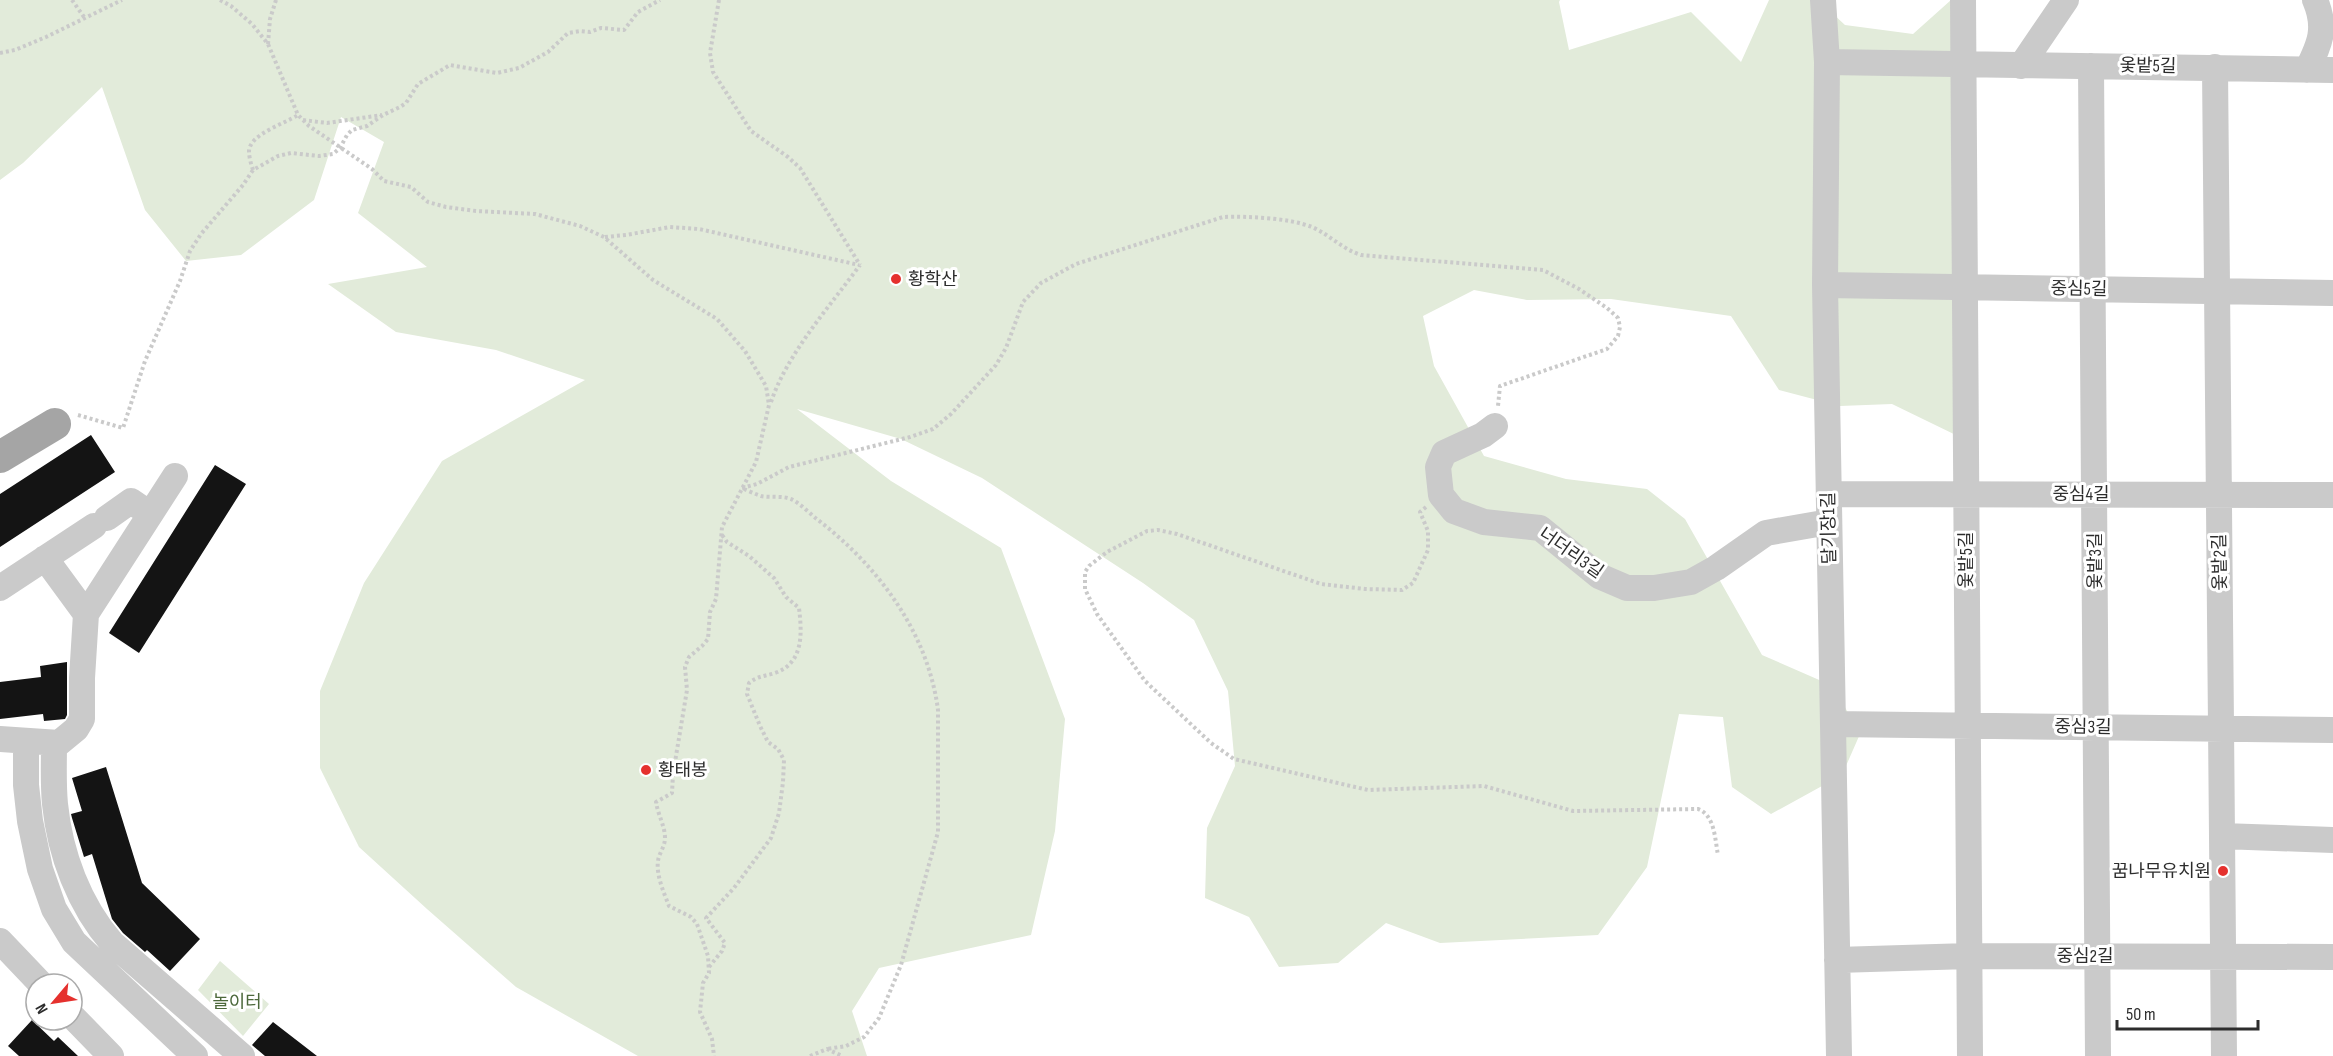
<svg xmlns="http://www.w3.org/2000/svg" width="2333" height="1056" viewBox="0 0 2333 1056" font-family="'Sofia Sans Condensed','Noto Sans KR',sans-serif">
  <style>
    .green { fill: #e2ebda }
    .building { fill: #141414 }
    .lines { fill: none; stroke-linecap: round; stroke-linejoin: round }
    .path { stroke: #cacaca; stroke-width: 4; stroke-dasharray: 3 3; stroke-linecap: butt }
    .minor { stroke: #cacaca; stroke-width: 26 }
    .major { stroke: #a5a5a5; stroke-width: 32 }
    .poi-dot { fill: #e5312e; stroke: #fff; stroke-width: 2 }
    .labels { text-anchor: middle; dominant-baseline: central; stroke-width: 6; stroke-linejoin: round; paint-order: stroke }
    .street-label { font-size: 18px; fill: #2d2d2d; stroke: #fff }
    .poi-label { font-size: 18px; fill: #2d2d2d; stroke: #fff; text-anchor: start }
    .park-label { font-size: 18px; fill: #4c683b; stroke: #fff }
  </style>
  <rect width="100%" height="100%" fill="#fff"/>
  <path class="green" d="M 0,0 L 1560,0 L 1559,2 L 1569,50 L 1691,12 L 1741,62 L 1769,0 L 1818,0 L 1845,25 L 1913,34 L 1951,0 L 1964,439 L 1892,404 L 1840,406 L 1779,390 L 1731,316 L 1611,299 L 1527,300 L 1474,290 L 1423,316 L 1434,366 L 1484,456 L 1566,479 L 1647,489 L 1685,519 L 1762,655 L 1833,686 L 1860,734 L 1842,775 L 1771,814 L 1732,787 L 1723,717 L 1679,714 L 1647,867 L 1598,935 L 1440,943 L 1386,923 L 1338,963 L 1279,967 L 1249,917 L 1205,898 L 1207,828 L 1235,766 L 1228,691 L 1194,620 L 1143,583 L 982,478 L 901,439 L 797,409 L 891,481 L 1001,548 L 1065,719 L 1055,831 L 1031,935 L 879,968 L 852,1011 L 867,1056 L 638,1056 L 516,987 L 427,909 L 359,847 L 320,768 L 320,691 L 364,583 L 442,461 L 585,380 L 496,350 L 396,332 L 328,284 L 427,267 L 358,213 L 384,142 L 341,117 L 314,200 L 241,255 L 186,261 L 145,210 L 102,87 L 23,163 L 0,180 Z
    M 220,961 L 269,1004 L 243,1036 L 198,990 Z"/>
  <path class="building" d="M 91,435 L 115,472 L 0,547 L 0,494 Z
    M 215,465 L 246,484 L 139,653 L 109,633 Z
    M 67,662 L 67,715 L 65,719 L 44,721 L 43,714 L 0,719 L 0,682 L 41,677 L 40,666 Z
    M 106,767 L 142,883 L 200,939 L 170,971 L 147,950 L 145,952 L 123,933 L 112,919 L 92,854 L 84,857 L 72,818 L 71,814 L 82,811 L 72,778 Z
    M 32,1020 L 54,1041 L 58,1037 L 78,1056 L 19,1056 L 8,1046 Z
    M 273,1022 L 317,1056 L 265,1056 L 252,1045 Z"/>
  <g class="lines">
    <path class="path" d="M 72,0 L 84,17
      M 220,0 L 231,6 L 252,24 L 268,44 L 298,115 L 309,126 L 372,169 L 384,181 L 411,187 L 428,202 L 446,207 L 476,211 L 535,214 L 580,226 L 604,237 L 653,280 L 717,319 L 745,351 L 766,386 L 769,405 L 756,462 L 722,527 L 716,599 L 710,612 L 708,639 L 702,646 L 689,657 L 685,667 L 687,690 L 673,774 L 672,793 L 656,802 C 658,815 665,826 665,838 C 665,847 659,853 658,861 C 656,875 664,893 669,906 L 691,917 L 697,924 L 708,956 L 709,973 L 703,983 L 700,1012 L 712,1039 L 714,1056
      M 719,0 L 710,53 L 713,72 L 751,131 L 788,157 L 800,168 L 860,265
      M 268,44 L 270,19 L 276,0
      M 0,53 L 15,50 L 46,37 L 122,0
      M 303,120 L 327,123 L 382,115
      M 253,170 C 251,164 249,157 249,151 C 250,134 284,124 298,115
      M 605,237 L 626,235 L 670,227 L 699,229 L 859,265
      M 771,402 C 787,354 830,306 860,265
      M 78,415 L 123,428 L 145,361 L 180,281 L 190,251 L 201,234 L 243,185 L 253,170 L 278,156 L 291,153 L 319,156 L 333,154 L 340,148 L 347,135 L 352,130 L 367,126 L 383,115 L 400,107 L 406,103 L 418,84 L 450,65 L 497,73 L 519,68 L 548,52 L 568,33 L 580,31 L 590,32 L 601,28 L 624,30 L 638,12 L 660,0
      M 742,488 L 757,484 L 789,467 L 910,437 L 933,429 L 951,414 L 996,365 L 1006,348 L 1023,302 L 1041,283 L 1076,264 L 1223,217 C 1248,216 1289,218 1312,227 C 1330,235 1342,249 1361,255 L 1543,270 L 1579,289 L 1607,308 L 1618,318 L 1620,327 L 1618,336 L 1607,349 L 1500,386 L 1498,406
      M 744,489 C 749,491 755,494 761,496 C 771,498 784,495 793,500 C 802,505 810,514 818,520 C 879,567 928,633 938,710 L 938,832 L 901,965 L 879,1018 L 864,1037 L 846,1046 L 827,1049
      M 1426,507 L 1420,512 L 1428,531 L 1428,550 L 1413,583 L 1402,590 L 1365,589 L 1321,584 L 1177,534 L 1158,530 L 1147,531 L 1107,552 L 1089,566 L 1085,572 L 1085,589 L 1097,614 L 1145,681 L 1211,743 L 1234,759 L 1368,790 L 1484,786 L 1573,811 L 1698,809 C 1715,815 1715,840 1718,855
      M 663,773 L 673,774
      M 709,967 L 722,951 L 725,943 L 706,918 L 734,888 L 771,838 L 779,813 L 783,782 L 784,760 L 778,749 L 768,742 L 760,726 L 747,694 L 749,683 C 757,676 766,676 775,673 C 804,663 802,633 799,608 L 786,597 L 774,578 L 749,556 L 727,542 L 722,535
      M 810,1056 L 827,1049 L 842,1056"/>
    <path class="minor" d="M 1823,0 L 1827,62 L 1825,285 L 1839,1056
      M 1963,0 L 1970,1056
      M 1827,62 L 2333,70
      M 2021,66 L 2066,0
      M 2091,66 L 2098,1056
      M 2215,67 L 2224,1056
      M 2307,70 C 2320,44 2327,28 2315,0
      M 1825,285 L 2333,293
      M 1495,426 L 1483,435 L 1444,453 L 1438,467 L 1441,495 L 1454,511 L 1484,522 L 1540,528 L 1599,576 L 1627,588 L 1654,588 L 1691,582 L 1716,568 L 1766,533 L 1829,522
      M 1829,494 L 2333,495
      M 107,518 L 131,501 L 150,514
      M 0,588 L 94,526
      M 86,614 L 175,476
      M 1833,724 L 2333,730
      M 0,739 L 59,743 L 76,729 L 82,719 L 82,678 L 86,614 L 45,558
      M 26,741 L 26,785 L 30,821 L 40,869 L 54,909 L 74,942 L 195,1056
      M 54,743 C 54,763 53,784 55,804 C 60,854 79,905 112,943 L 242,1056
      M 2222,836 L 2333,840
      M 0,941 L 41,984
      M 1837,960 L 1969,956 L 2333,957
      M 72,1016 L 111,1056"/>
    <path class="major" d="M 0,457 L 55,424"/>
  </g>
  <g class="poi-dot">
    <circle cx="896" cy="279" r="6"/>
    <circle cx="646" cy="770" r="6"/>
    <circle cx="2223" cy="871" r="6"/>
  </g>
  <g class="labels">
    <g class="street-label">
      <text transform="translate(2148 66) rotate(1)">옻밭5길</text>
      <text transform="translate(2079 289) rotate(1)">중심5길</text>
      <text x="2081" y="494">중심4길</text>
      <text transform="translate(1829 528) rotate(-91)">달기장1길</text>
      <text transform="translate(1571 553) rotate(35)">너더리3길</text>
      <text transform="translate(1966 560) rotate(-90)">옻밭5길</text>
      <text transform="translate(2095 561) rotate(-90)">옻밭3길</text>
      <text transform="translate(2220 562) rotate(-91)">옻밭2길</text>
      <text transform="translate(2083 727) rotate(1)">중심3길</text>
      <text x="2085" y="956">중심2길</text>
    </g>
    <g class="poi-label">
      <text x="908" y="279">황학산</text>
      <text x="658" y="770">황태봉</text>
      <text x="2211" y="871" text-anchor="end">꿈나무유치원</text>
    </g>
    <g class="park-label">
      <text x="237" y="1002">놀이터</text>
    </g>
  </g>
  <g transform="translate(54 1002) rotate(241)"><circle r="28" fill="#ffffff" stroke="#ababab" stroke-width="1.5"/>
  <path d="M0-4.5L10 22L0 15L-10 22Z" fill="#e5312e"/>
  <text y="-9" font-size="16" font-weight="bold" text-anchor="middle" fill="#2d2d2d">N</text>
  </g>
  <path d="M2117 1020v9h141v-9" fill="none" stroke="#2d2d2d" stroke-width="3"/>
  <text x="2126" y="1020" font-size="18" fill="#2d2d2d" stroke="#ffffff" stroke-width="4.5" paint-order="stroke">50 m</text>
</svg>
